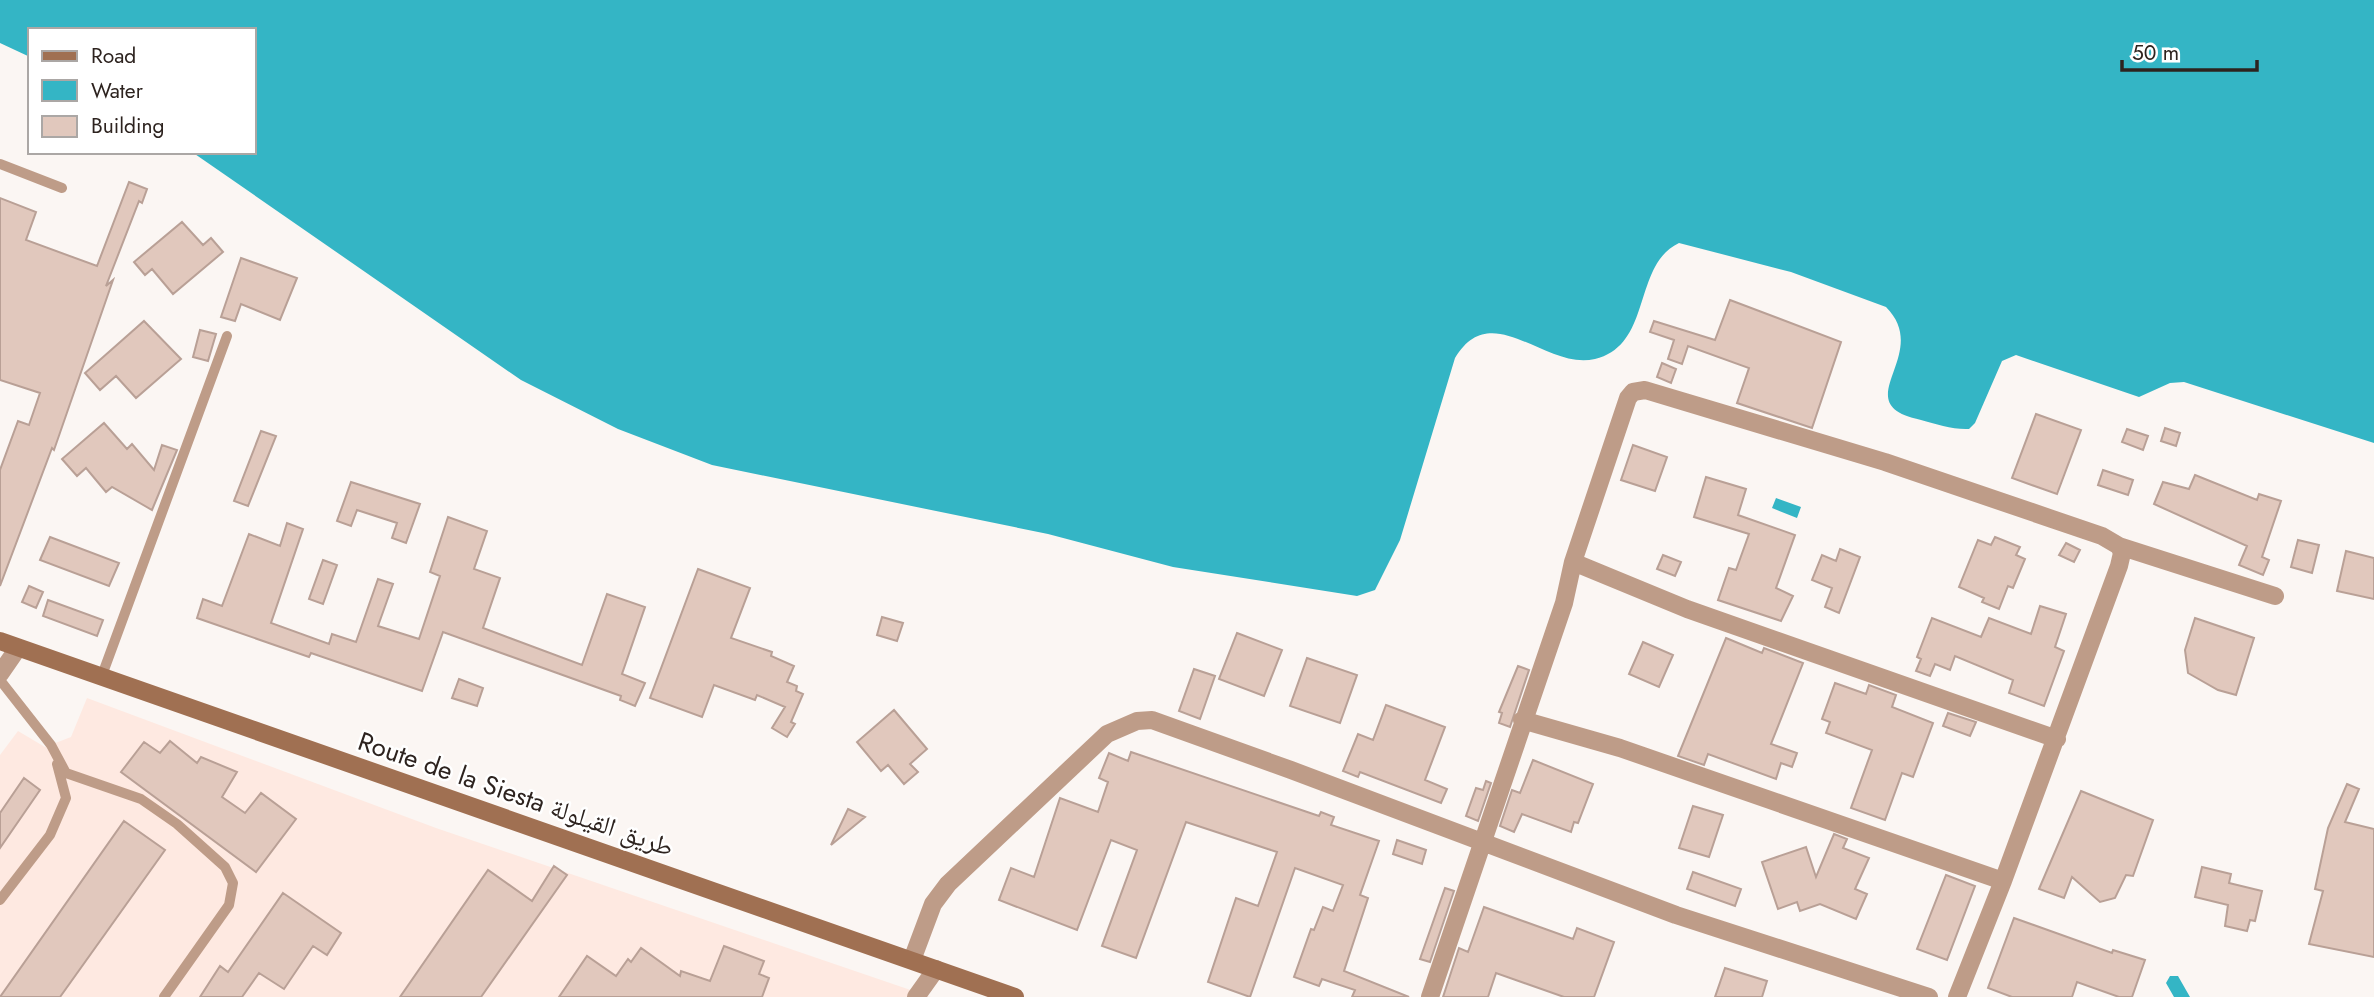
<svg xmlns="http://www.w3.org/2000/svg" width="2374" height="997" viewBox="0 0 2374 997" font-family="Jost,'Noto Naskh Arabic',sans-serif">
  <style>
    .built { fill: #fee9e1 }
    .water { fill: #34b5c5 }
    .building { fill: #e1c8bd; stroke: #b9a096; stroke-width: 2 }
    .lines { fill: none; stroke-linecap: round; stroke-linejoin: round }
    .service { stroke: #be9c88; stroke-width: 10 }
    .minor { stroke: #be9c88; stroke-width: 18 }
    .secondary { stroke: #a07052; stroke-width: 18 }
    .labels { text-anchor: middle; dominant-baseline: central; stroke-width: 5; stroke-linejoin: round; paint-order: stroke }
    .street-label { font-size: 26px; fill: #2d231f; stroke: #fff }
  </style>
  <rect width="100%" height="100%" fill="#fbf6f3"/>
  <path class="built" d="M 87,698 L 436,828 L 931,997 L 0,997 L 0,755 L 18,731 L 45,747 L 71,737 Z"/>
  <path class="water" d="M 0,0 L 2374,0 L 2374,443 L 2184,382 L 2170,383 L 2139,397 L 2016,355 L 2002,361 L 1975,423 L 1969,429 C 1954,430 1936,424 1921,420 C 1843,404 1934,355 1886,307 L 1791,272 L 1679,243 C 1632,265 1653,345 1595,359 C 1545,371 1492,296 1455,358 L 1400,540 L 1375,590 L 1357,596 L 1173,567 L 1048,534 L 712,465 L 618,429 L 521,380 L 192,152 L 254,152 L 254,30 L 30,30 L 30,57 L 0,43 Z
    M 1776,498 L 1801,507 L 1797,518 L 1772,508 Z
    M 2170,976 L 2178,976 L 2190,997 L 2174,997 L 2166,983 Z"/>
  <path class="building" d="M 129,182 L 147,189 L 142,203 L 139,201 L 106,286 L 113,280 L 54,450 L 52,448 L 0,586 L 0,470 L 18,421 L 29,425 L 40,393 L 0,380 L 0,198 L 36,212 L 26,240 L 97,266 Z
    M 182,222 L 203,245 L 211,238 L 223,252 L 173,294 L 152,269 L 145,275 L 134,262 Z
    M 241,258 L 297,278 L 280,320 L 241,304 L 235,321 L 221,317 Z
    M 1730,300 L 1841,342 L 1812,428 L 1737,403 L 1749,368 L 1688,346 L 1682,364 L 1668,359 L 1674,340 L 1650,332 L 1654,321 L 1715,340 Z
    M 144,321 L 181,359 L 136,398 L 116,376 L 100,390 L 85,373 Z
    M 200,330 L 216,334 L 208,361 L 193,357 Z
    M 1662,363 L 1676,369 L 1671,383 L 1657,377 Z
    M 2036,414 L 2081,430 L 2057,494 L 2012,478 Z
    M 104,423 L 127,449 L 132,444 L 154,470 L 162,445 L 177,450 L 152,510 L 112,487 L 106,492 L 86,468 L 77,476 L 62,459 Z
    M 2165,428 L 2180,433 L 2176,446 L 2161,441 Z
    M 2127,429 L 2148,436 L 2143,450 L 2122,442 Z
    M 261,431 L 276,436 L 248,506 L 234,501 Z
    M 1633,445 L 1667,457 L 1655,491 L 1621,480 Z
    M 2103,470 L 2133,480 L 2128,495 L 2098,485 Z
    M 2195,475 L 2257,500 L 2259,494 L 2281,501 L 2262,557 L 2269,560 L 2263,575 L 2239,565 L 2247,546 L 2154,504 L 2163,482 L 2189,489 Z
    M 1706,477 L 1746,489 L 1738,515 L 1795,535 L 1776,588 L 1793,596 L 1781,621 L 1718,600 L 1729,568 L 1736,570 L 1749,534 L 1694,517 Z
    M 351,482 L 420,504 L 406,543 L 392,538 L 397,523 L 357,510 L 351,526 L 337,521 Z
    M 448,517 L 487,531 L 474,569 L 500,578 L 483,628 L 582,665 L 607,594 L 645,607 L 622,674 L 645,683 L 635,706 L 620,700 L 621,696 L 443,632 L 422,691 L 311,653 L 309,657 L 197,618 L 203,599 L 222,606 L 249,534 L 280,546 L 287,523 L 303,529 L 271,623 L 329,644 L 332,634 L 356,642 L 378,579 L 393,584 L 378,626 L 419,639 L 440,576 L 430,572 Z
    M 50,537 L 119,563 L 109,586 L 40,560 Z
    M 1995,537 L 2020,547 L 2016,555 L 2025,559 L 2013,588 L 2008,586 L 1999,609 L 1982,602 L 1984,598 L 1959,587 L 1978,540 L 1991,545 Z
    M 2298,540 L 2319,545 L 2312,573 L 2291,567 Z
    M 2066,543 L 2080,550 L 2074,562 L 2059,555 Z
    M 1840,549 L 1860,557 L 1839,613 L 1825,607 L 1832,588 L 1812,580 L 1822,555 L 1836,561 Z
    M 2346,551 L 2374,558 L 2374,599 L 2337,591 Z
    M 1663,555 L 1681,562 L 1675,576 L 1657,569 Z
    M 323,560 L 337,565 L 323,604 L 309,599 Z
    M 698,569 L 750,588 L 731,638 L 772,652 L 771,656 L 794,666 L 787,682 L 797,686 L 796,691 L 803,694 L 791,722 L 795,724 L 787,737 L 772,728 L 785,707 L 757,695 L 755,700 L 714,685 L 702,717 L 650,698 Z
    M 29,586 L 43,592 L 36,608 L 22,602 Z
    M 48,600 L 103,620 L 97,636 L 43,616 Z
    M 2040,606 L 2066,614 L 2055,647 L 2064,651 L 2044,706 L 2009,693 L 2013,680 L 1955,656 L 1950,670 L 1935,664 L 1930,676 L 1916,671 L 1921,659 L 1917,657 L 1932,618 L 1981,637 L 1989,618 L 2031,634 Z
    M 882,617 L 903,623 L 897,641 L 877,635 Z
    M 2195,618 L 2254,638 L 2236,695 L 2218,690 L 2188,673 L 2185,650 Z
    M 1237,633 L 1282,650 L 1264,696 L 1219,679 Z
    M 1726,638 L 1762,653 L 1764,648 L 1803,663 L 1771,744 L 1797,753 L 1792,767 L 1781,763 L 1776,779 L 1708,754 L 1704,765 L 1678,756 Z
    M 1643,642 L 1673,655 L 1659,687 L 1629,674 Z
    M 1307,658 L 1357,675 L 1340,723 L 1290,706 Z
    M 1518,666 L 1529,670 L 1510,727 L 1499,723 L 1502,713 L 1499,712 Z
    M 1194,669 L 1215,676 L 1200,719 L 1179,711 Z
    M 459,679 L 483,688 L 477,706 L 452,698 Z
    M 1835,683 L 1866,694 L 1869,685 L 1896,695 L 1892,707 L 1933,723 L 1913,777 L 1902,773 L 1885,820 L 1851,808 L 1872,750 L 1826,733 L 1830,722 L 1822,719 Z
    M 1386,705 L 1445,727 L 1425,780 L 1447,789 L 1441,803 L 1360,772 L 1358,777 L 1343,771 L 1358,734 L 1373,740 Z
    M 894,710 L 927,749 L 910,764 L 918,772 L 904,784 L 888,765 L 881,771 L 857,742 Z
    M 1948,713 L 1976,722 L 1970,736 L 1943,726 Z
    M 170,741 L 197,763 L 201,757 L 237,772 L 222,797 L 245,813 L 261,793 L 296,819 L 256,872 L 121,772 L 144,742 L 160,753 Z
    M 1131,752 L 1319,816 L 1321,812 L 1334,817 L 1331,825 L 1379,841 L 1360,895 L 1368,898 L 1344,971 L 1409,997 L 1352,997 L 1355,990 L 1322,979 L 1319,986 L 1294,977 L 1311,929 L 1314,930 L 1323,907 L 1333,911 L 1343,885 L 1295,868 L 1250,997 L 1208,982 L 1236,898 L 1258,906 L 1277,852 L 1186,822 L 1136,958 L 1102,946 L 1137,850 L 1111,840 L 1077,930 L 999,900 L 1011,868 L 1034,877 L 1060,798 L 1098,812 L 1108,782 L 1099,778 L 1109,753 L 1128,761 Z
    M 1533,760 L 1593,784 L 1578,823 L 1574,822 L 1571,832 L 1522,814 L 1514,832 L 1500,826 L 1512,790 L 1520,793 Z
    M 24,778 L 40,790 L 0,848 L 0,813 Z
    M 1486,781 L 1491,783 L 1478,821 L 1466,816 L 1476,788 L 1483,790 Z
    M 2347,784 L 2359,789 L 2345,822 L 2374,829 L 2374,957 L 2309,944 L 2323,891 L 2315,889 L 2328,828 Z
    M 2081,791 L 2153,820 L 2133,876 L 2126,875 L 2115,898 L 2100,902 L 2072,877 L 2064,898 L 2039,889 Z
    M 1693,806 L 1723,815 L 1709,857 L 1679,848 Z
    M 848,809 L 865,817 L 831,845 Z
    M 124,821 L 165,850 L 60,997 L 0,997 Z
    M 1834,834 L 1847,839 L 1843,848 L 1869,858 L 1855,889 L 1867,894 L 1856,919 L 1820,904 L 1800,911 L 1797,902 L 1778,909 L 1762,862 L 1806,847 L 1816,877 Z
    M 1397,840 L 1426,850 L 1422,864 L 1393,854 Z
    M 554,866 L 567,875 L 481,997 L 400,997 L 488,870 L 532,901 Z
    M 2202,867 L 2231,874 L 2229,883 L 2262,891 L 2255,921 L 2250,920 L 2247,931 L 2225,926 L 2228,905 L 2195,897 Z
    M 1693,872 L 1741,889 L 1735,906 L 1687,889 Z
    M 1946,875 L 1975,886 L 1947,960 L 1917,949 Z
    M 1445,888 L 1454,891 L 1430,962 L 1420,959 Z
    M 283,893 L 341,933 L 327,955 L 313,946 L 284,989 L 259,973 L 242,997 L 200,997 L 220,966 L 228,972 Z
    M 1484,907 L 1573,939 L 1577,928 L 1614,942 L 1594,997 L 1564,997 L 1496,973 L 1488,997 L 1443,997 L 1459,948 L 1468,952 Z
    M 2014,918 L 2112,953 L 2113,950 L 2145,960 L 2132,997 L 2119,997 L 2077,982 L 2072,997 L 2012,997 L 1988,988 Z
    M 724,946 L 764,961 L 759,974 L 769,978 L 762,997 L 559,997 L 587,956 L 616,976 L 628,959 L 631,962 L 641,948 L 680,976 L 681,971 L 710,981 Z
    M 1725,968 L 1767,981 L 1762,997 L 1715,997 Z"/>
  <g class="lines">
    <path class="service" d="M 0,164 L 62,188
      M 101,678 L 227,336
      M 0,680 L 51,745 L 66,773 L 141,799 L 177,824 L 225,867 L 233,883 L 229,905 L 164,997
      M 0,900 L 50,835 L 66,798 L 57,764"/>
    <path class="minor" d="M 1573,562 L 1687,609 L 2057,739
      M 0,674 L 18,648
      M 1522,720 L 1620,748 L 2003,881
      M 912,960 L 933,904 L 948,884 L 1107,734 L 1137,721 L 1152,720 L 1291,770 L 1676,915 L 1929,997
      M 916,997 L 936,969
      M 1430,997 L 1564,603 L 1573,562 L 1628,398 L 1633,392 L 1645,390 L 1885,462 L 2102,536 L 2119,546 L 2275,596
      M 1957,997 L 2003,881 L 2119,566 L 2122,553 L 2119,546"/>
    <path class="secondary" d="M 0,641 L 1015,997"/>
  </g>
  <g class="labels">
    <g class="street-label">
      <text transform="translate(516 794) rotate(19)">Route de la Siesta طريق القيلولة</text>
    </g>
  </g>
  <rect x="28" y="28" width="228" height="126" fill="#ffffff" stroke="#aba7a5" stroke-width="2"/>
  <rect x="42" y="51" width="35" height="10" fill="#a07052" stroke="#aba7a5" stroke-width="2"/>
  <text x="91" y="63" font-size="21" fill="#2d231f">Road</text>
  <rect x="42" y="80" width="35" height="21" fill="#34b5c5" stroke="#aba7a5" stroke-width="2"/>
  <text x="91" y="98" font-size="21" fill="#2d231f">Water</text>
  <rect x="42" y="116" width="35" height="21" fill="#e1c8bd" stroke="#aba7a5" stroke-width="2"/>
  <text x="91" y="133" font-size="21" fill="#2d231f">Building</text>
  <path d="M2122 60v10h135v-10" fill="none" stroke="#2d231f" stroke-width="3.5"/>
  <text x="2132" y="60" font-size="21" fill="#2d231f" stroke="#ffffff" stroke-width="5" paint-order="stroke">50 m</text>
</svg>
